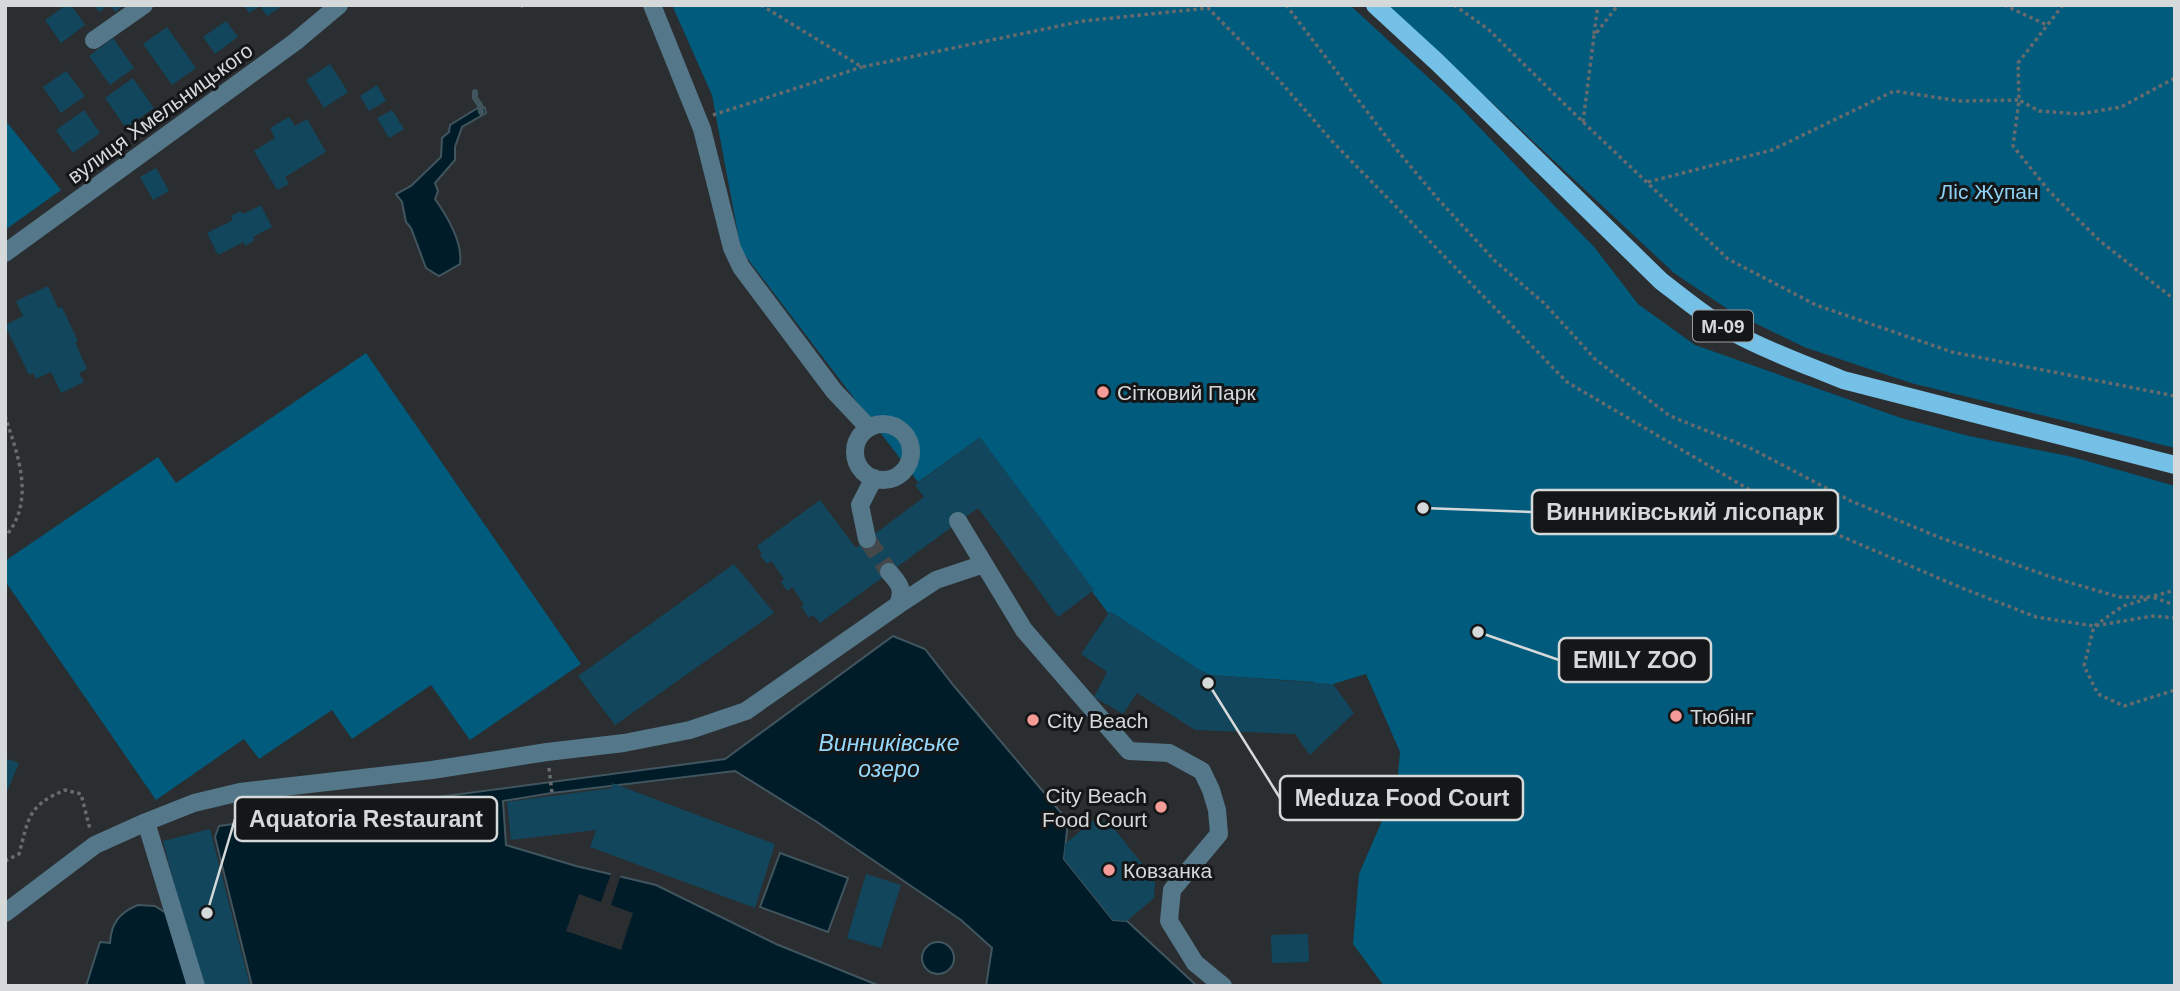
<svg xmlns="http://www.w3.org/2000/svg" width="2180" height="991" viewBox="0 0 2180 991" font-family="Arial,sans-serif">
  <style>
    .green { fill: #015b7c }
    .water { fill: #001c29; stroke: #40555e; stroke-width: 2 }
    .pier { fill: #2a2e31 }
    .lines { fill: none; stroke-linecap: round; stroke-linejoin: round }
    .stream { stroke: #40555e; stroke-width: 6 }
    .building { fill: #12465c }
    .minor-tunnel { stroke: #44484a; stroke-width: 18; stroke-dasharray: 18 9; stroke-linecap: butt }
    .path { stroke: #676b6d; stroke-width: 3.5; stroke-dasharray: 3.5 3.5; stroke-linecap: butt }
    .minor { stroke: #54778a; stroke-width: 18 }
    .major { stroke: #75c0e7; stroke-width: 18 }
    .poi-dot { fill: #f59b98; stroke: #141617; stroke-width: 2.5 }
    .labels { text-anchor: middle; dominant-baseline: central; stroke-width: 6; stroke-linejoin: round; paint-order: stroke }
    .shield { fill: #141617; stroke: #9c9ea0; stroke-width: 2 }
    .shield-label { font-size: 19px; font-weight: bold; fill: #d6d9da }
    .street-label { font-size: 21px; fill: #d6d9da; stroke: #141617 }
    .park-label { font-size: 21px; fill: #8dd0f3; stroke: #141617 }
    .poi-label { font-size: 21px; fill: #d6d9da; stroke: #141617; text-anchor: start }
    .water-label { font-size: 23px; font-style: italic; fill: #95d8fc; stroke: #141617 }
    .leader { fill: none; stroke: #d6d9da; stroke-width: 2.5 }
    .callout-dot { fill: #d6d9da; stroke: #141617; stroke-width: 2.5 }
    .callout { fill: #141617; stroke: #d6d9da; stroke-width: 2.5 }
    .callout-label { font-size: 23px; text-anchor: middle; font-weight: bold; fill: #d6d9da }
  </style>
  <rect width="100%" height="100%" fill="#2a2e31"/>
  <path class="green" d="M 672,5 L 1350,5 L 1458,105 L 1595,248 L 1638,304 L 1695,345 L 1901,418 L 1969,436 L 2073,457 L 2175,486 L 2175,986 L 1384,986 L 1353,944 L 1359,874 L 1397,786 L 1400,752 L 1366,674 L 1333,684 L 1314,684 L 1314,682 L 1210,675 L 1189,665 L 1108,613 L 978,439 L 918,482 L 741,250 L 712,95 Z
    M 1375,5 L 2175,5 L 2175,448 L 1911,383 L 1804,347 L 1732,312 L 1674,273 L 1488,99 Z
    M 5,120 L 61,190 L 5,230 Z
    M 366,353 L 581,664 L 470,740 L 431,685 L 352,739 L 332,710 L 259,759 L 244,739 L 156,800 L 5,581 L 5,561 L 158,457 L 176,483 Z"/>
  <path class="water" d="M 481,106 L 485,108 L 486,113 L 462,127 L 455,147 L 455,160 L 435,183 L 438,191 L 435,199 C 447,216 463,243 460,264 L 439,276 L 426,268 L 411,228 L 406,222 L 402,202 L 396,194 L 411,186 L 441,157 L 442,138 L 449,132 L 450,125 Z
    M 893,636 L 925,649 L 954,686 L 1068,821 L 1064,859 L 1113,920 L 1127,921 L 1197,986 L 986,986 L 992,948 L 961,920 L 817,822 L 735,771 L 552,793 L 503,801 L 506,845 L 576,866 L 656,885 L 776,944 L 880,986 L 252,986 L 215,837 L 219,826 L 725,759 Z
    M 780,853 L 848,878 L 828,932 L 760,907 Z
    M 138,905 L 155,906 L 169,915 L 193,986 L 86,986 L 100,942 L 110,943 C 111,923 120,912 138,905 Z
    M922 958a16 16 0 1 1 32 0a16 16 0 1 1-32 0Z"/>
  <path class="pier" d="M 612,871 L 621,874 L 611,905 L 633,913 L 621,950 L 566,931 L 579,894 L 601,902 Z"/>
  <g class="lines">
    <path class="stream" d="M 475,92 L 475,98 L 480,105 L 481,112"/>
  </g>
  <path class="building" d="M 66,5 L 71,5 L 85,25 L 61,43 L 45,20 Z
    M 94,5 L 109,5 L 99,12 Z
    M 110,5 L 124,5 L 115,12 Z
    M 244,5 L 284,5 L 267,16 L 260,6 L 249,13 Z
    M 226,21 L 238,37 L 215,54 L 203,37 Z
    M 167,27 L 196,68 L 172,85 L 143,44 Z
    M 113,38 L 134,68 L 110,85 L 89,56 Z
    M 330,64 L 348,92 L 324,108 L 306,80 Z
    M 66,71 L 85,96 L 61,113 L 43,87 Z
    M 133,78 L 154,108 L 126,128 L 105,98 Z
    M 377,85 L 386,101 L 369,111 L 360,96 Z
    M 84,110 L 100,133 L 73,153 L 56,130 Z
    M 392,110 L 404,129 L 389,138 L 377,118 Z
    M 289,117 L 295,126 L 307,119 L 326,152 L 285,177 L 289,184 L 277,190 L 254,151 L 275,138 L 270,128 Z
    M 156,168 L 169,191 L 153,200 L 140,177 Z
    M 261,205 L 272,227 L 253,237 L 255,240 L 245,246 L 244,242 L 218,255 L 207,233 L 233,220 L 231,216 L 241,211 L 243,214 Z
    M 48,286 L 58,308 L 62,307 L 78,341 L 75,342 L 87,369 L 79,373 L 84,382 L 61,393 L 51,372 L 36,379 L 33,373 L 29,375 L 5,325 L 23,316 L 16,301 Z
    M 980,437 L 1094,590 L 1058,617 L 978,508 L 820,623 L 813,615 L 809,618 L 801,606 L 804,604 L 792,587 L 787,591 L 781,582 L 784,579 L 771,561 L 767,564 L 760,555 L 762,553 L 757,546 L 820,500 L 856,548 L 924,497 L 915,485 Z
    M 734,564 L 774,613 L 615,725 L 578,676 Z
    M 1110,611 L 1203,672 L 1210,675 L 1333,684 L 1354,713 L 1310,755 L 1295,734 L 1195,730 L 1137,693 L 1123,714 L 1094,697 L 1107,672 L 1081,654 Z
    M 5,758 L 19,763 L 5,796 Z
    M 612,783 L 775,844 L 755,908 L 590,847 L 596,830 L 511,840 L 507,802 L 612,788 Z
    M 1092,821 L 1108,821 L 1155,880 L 1154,898 L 1127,921 L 1113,920 L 1064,859 L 1065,844 Z
    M 210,829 L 250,986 L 200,986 L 163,841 Z
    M 866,874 L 901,885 L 881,948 L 847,938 Z
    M 1308,934 L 1309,962 L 1272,963 L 1271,935 Z"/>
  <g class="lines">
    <path class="minor-tunnel" d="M 867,539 L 889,572"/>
    <path class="path" d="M 521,5 L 523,7
      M 761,5 L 862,67 L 1083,21 L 1208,8 L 1278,79 L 1332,141 L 1567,382 L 1794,516 L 1957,586 L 2036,617 L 2094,626 L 2153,616 L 2175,618
      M 1286,5 L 1391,143 L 1438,199 L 1495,261 L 1545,304 L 1595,359 L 1670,416 L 1752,449 L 1851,501 L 1941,538 L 2051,577 L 2119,597 L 2152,597 L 2175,605
      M 1454,5 L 1488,29 L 1583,122 L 1728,259 L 1816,305 L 1952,352 L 2175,396
      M 2004,5 L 2047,25
      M 2063,5 L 2018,63 L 2019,100 L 2039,111 L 2079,114 L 2121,107 L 2175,78
      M 1594,34 L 1598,5
      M 713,115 L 862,67
      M 1583,122 L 1594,36 L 1618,5
      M 1648,182 L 1772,150 L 1894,91 L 1960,101 L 2019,100 L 2013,146 L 2049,191 L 2100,241 L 2175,300
      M 5,416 C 18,456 36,501 5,537
      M 2154,596 L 2175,590
      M 2147,599 L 2123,606 L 2094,626 L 2084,666 L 2098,694 L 2124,706 L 2175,690
      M 549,768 L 552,793
      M 5,861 L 19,854 C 29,818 27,806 65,790 L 81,794 L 90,829"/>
    <path class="minor" d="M 652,5 L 702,129 L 732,248 L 741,267 L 834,391 L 868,427
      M 94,40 L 144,5
      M 5,253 L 295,42 L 339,5
      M855 452a28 28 0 1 1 56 0a28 28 0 1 1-56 0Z
      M 958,521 L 1024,630 L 1129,751 L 1169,753 L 1202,771 L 1211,790 L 1217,810 L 1219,834 L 1172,890 L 1169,921 L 1195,963 L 1223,986
      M 867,539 L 860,505 L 874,478
      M 898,605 L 936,580 L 984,564
      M 5,913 L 95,845 L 146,822
      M 196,986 L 146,822 L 194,803 L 240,792 L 432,770 L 547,752 L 624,743 L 690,730 L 746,711 L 898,605 C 904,589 900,584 889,572"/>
    <path class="major" d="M 1375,5 L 1437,62 L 1661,281 C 1687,301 1712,322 1742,337 C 1775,354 1809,366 1843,380 L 2175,465"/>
  </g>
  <g class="poi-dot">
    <circle cx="1103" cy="392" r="7"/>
    <circle cx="1676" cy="716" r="7"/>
    <circle cx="1033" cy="720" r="7"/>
    <circle cx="1161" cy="807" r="7"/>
    <circle cx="1109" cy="870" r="7"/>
  </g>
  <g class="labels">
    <rect class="shield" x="1693" y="310.5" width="60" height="31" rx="5"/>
    <g class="shield-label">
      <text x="1723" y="326">М-09</text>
    </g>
    <g class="street-label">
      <text transform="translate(160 113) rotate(-36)">вулиця Хмельницького</text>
    </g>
    <g class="park-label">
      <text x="1989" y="191">Ліс Жупан</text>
    </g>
    <g class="poi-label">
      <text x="1117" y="392">Сітковий Парк</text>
      <text x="1690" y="716">Тюбінг</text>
      <text x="1047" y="720">City Beach</text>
      <text x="1147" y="795" text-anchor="end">City Beach<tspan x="1147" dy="24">Food Court</tspan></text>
      <text x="1123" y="870">Ковзанка</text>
    </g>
    <g class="water-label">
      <text x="889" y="743">Винниківське<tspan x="889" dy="26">озеро</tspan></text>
    </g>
  </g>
  <path class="leader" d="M1423 508L1532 512M1478 632L1559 660M1208 683L1280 798M207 913L235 819"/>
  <g class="callout-dot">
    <circle cx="1423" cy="508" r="7"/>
    <circle cx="1478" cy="632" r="7"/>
    <circle cx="1208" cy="683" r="7"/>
    <circle cx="207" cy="913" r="7"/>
  </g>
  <g class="callout">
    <rect x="1532" y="490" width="306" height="44" rx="7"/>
    <rect x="1559" y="638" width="152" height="44" rx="7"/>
    <rect x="1280" y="776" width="243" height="44" rx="7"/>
    <rect x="235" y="797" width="262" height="44" rx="7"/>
  </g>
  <g class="callout-label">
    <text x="1685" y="520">Винниківський лісопарк</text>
    <text x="1635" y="668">EMILY ZOO</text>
    <text x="1402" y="806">Meduza Food Court</text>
    <text x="366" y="827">Aquatoria Restaurant</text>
  </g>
  <rect width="2180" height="991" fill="none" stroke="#d6d9da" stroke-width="14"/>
</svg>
